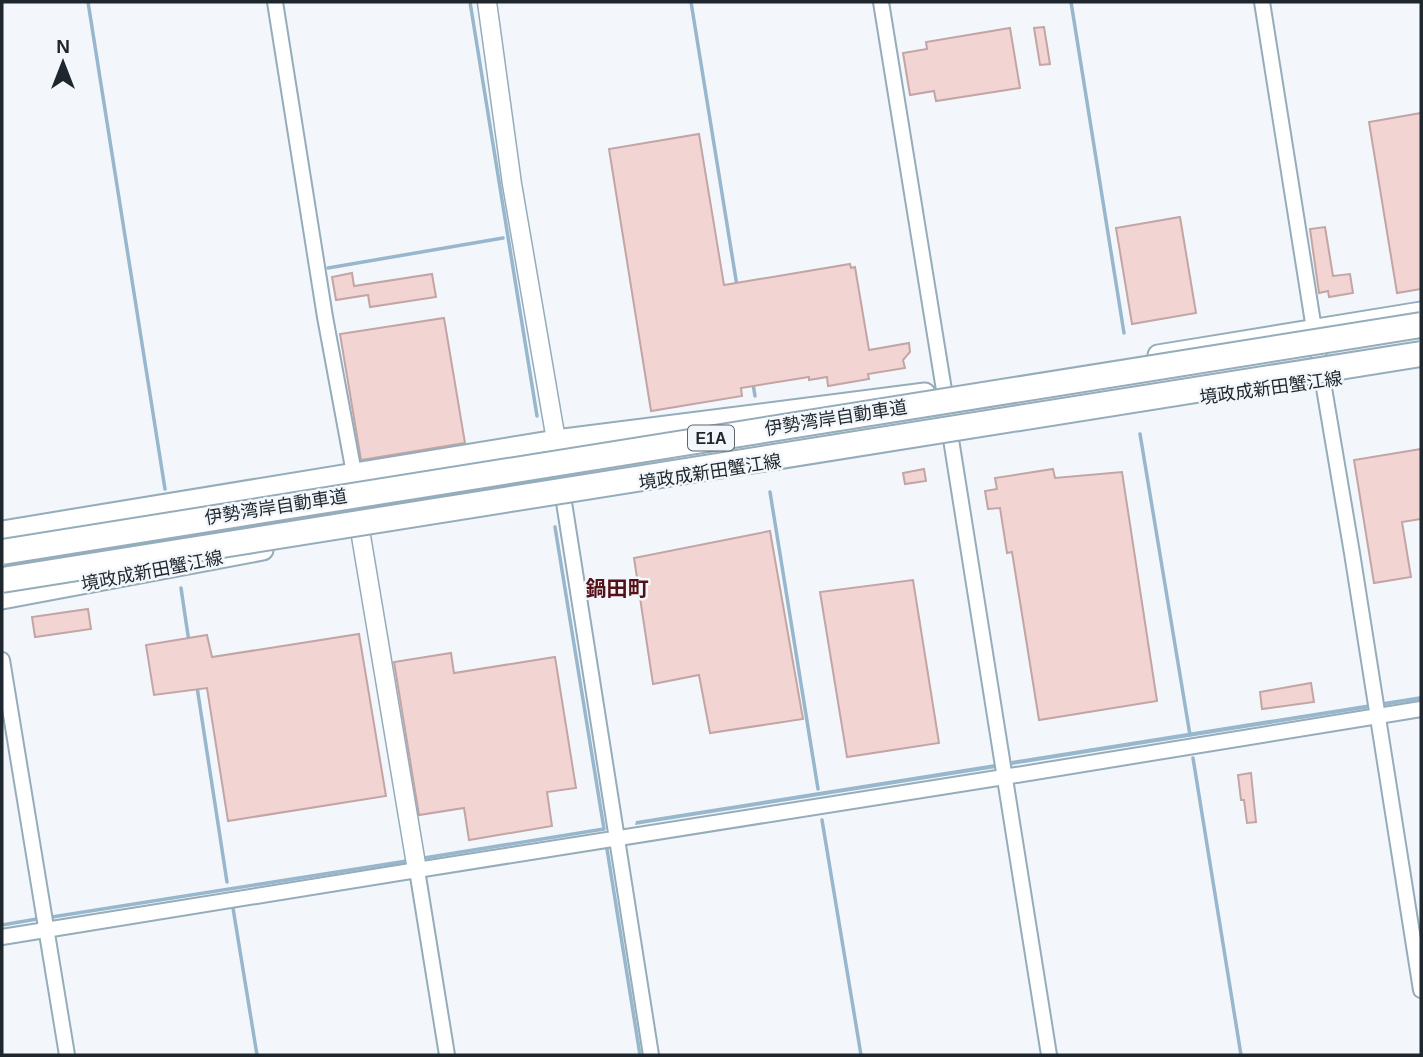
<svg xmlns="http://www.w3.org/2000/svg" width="1423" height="1057" viewBox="0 0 1423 1057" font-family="Helvetica,'Noto Sans JP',sans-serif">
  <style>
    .water { fill: #98b7cc }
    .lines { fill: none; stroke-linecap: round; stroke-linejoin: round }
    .stream { stroke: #98b7cc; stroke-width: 3.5 }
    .building { fill: #f2d4d3; stroke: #c2a5a4; stroke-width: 2 }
    .minor-casing { stroke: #95acbb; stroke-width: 18 }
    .tertiary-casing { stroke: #95acbb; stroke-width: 21 }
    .secondary-casing { stroke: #95acbb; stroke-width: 23 }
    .minor { stroke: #fff; stroke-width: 14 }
    .tertiary { stroke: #fff; stroke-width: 18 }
    .secondary { stroke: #fff; stroke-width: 19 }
    .motorway-bridge-casing { stroke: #95acbb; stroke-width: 28; stroke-linecap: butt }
    .motorway-bridge { stroke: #fff; stroke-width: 24 }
    .labels { text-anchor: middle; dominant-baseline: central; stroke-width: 5; stroke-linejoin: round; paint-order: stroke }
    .shield { fill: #f3f7fb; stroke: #5e656b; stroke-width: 2 }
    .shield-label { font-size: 16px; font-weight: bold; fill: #1e272d }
    .street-label { font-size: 18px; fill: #1e272d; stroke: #f3f7fb }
    .quarter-label { font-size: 21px; font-weight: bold; fill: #551018; stroke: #f3f7fb }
  </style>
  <rect width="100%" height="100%" fill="#f3f7fb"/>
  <path class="water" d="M 1421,696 L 1421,700 L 1012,765 L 1011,761 Z
    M 995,764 L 996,768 L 635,825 L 636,821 Z"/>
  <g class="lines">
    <path class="stream" d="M 88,2 L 165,489
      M 470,2 L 537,416
      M 691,2 L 737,286
      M 1071,2 L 1124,333
      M 328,268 L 503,238
      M 753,384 L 755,396
      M 1140,434 L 1190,735
      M 770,492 L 818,789
      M 181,588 L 189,642
      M 197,687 L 227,882
      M 1193,758 L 1241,1055
      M 822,820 L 861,1055
      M 607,849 L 640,1055
      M 424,858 L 604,829 L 555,527
      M 233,908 L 257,1055
      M 52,917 L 407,861
      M 2,925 L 37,919"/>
  </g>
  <path class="building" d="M 1044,27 L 1050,64 L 1040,65 L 1034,28 Z
    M 1010,28 L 1020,88 L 936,101 L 934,91 L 910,95 L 903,53 L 927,49 L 926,42 Z
    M 1421,113 L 1421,289 L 1397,293 L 1369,122 Z
    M 699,134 L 724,285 L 850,264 L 851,268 L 855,267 L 869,350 L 909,343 L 910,352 L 903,360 L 905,368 L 868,374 L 869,379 L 828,386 L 827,377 L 809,380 L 809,377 L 741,388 L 742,396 L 651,411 L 609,149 Z
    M 1180,217 L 1196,313 L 1132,324 L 1116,228 Z
    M 1325,227 L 1333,276 L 1350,274 L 1353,293 L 1329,297 L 1328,291 L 1319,293 L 1310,229 Z
    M 352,273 L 354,286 L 432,274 L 436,297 L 370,307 L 368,295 L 336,300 L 332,277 Z
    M 444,318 L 465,443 L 361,460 L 340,334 Z
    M 1421,449 L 1421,519 L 1402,522 L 1411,577 L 1374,583 L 1354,460 Z
    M 924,469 L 926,481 L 905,484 L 903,473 Z
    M 1053,469 L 1055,478 L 1122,472 L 1157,701 L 1039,720 L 1012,552 L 1007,553 L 1000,508 L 988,509 L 985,491 L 997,489 L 995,478 Z
    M 770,531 L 803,719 L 710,733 L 699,675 L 653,684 L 634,558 Z
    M 913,580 L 939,743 L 847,757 L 820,592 Z
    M 88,609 L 91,629 L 35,637 L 32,617 Z
    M 359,634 L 386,796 L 228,821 L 207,688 L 154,695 L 146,645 L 207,635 L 212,657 Z
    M 451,653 L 454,673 L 555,657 L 576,788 L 547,792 L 552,826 L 469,840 L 464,808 L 419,815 L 394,662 Z
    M 1311,683 L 1314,702 L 1262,709 L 1260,692 Z
    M 1251,773 L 1256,822 L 1247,823 L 1244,800 L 1241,800 L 1238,775 Z"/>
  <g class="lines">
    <defs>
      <path id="minor" d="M 275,2 L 325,317 L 354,473
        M 881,2 L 944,390
        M 1262,2 L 1314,329 L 1352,553 L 1421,990
        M 950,433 L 1049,1055
        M 563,496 L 651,1055
        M 2,660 L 67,1055
        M 417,870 L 447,1055
        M 2,937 L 417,870 L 1004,777 L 1421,709"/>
      <path id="tertiary" d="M 487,2 L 512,184 L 556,440 L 563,496
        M 360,530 L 417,870"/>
      <path id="secondary" d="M 1158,355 L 1421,312
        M 2,531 L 556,440 L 925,393
        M 2,599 L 263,550"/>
    </defs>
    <use href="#minor" class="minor-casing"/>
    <use href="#tertiary" class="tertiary-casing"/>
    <use href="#secondary" class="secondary-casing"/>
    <use href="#minor" class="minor"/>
    <use href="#tertiary" class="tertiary"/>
    <use href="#secondary" class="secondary"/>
    <defs>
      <path id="motorway-bridge" d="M 2,552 L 1421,325
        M 2,580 L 1421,354"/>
    </defs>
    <use href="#motorway-bridge" class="motorway-bridge-casing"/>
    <use href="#motorway-bridge" class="motorway-bridge"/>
  </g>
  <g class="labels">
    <rect class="shield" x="688" y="425.5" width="46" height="25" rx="5"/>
    <g class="shield-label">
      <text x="711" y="438">E1A</text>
    </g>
    <g class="street-label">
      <text transform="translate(1271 388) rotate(-8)">境政成新田蟹江線</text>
      <text transform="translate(836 418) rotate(-9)">伊勢湾岸自動車道</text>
      <text transform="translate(710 472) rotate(-9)">境政成新田蟹江線</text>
      <text transform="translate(276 507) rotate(-9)">伊勢湾岸自動車道</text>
      <text transform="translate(152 571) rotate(-11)">境政成新田蟹江線</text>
    </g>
    <g class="quarter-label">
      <text x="617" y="588">鍋田町</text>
    </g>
  </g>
  <rect width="1423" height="1057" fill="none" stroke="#1e272d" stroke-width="7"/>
  <g transform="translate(63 63)" stroke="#f3f7fb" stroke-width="5" paint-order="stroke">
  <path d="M0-5L12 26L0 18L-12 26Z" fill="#1e272d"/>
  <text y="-10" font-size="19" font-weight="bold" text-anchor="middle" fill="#1e272d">N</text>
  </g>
</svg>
